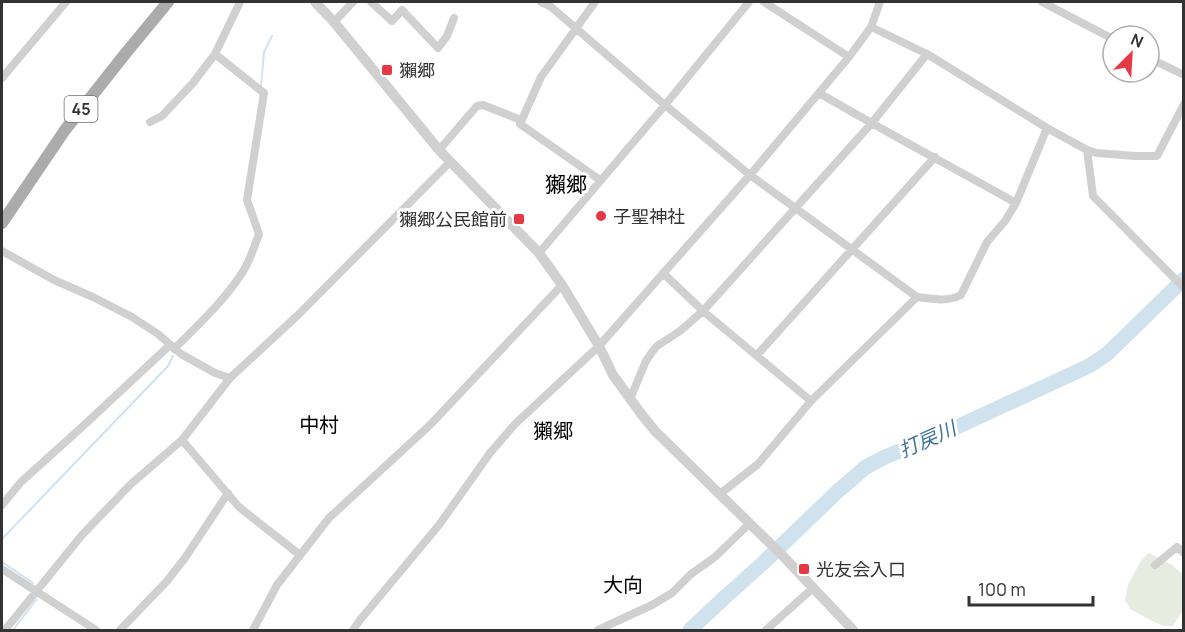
<svg xmlns="http://www.w3.org/2000/svg" width="1185" height="632" viewBox="0 0 1185 632" font-family="Manrope,'Noto Sans JP',sans-serif">
  <style>
    .green { fill: #e6ecdf }
    .lines { fill: none; stroke-linecap: round; stroke-linejoin: round }
    .stream { stroke: #cfe2ee; stroke-width: 2 }
    .river { stroke: #cfe2ee; stroke-width: 15 }
    .minor { stroke: #d0d0d0; stroke-width: 8 }
    .tertiary { stroke: #d0d0d0; stroke-width: 10 }
    .primary { stroke: #ababab; stroke-width: 12 }
    .poi-dot { fill: #e63946; stroke: #fff; stroke-width: 2 }
    .labels { text-anchor: middle; dominant-baseline: central; stroke-width: 6; stroke-linejoin: round; paint-order: stroke }
    .shield { fill: #fff; stroke: #707070; stroke-width: 1.5 }
    .shield-label { font-size: 16px; font-weight: bold; fill: #333 }
    .poi-label { font-size: 18px; fill: #333; stroke: #fff; text-anchor: start }
    .neighbourhood-label { font-size: 20px; fill: #000; stroke: #fff }
    .water-label { font-size: 20px; font-style: italic; fill: #3f7597; stroke: #fff }
    .quarter-label { font-size: 21px; fill: #000; stroke: #fff }
  </style>
  <rect width="100%" height="100%" fill="#fff"/>
  <path class="green" d="M 1149,553 L 1172,565 L 1183,575 L 1183,610 L 1173,626 L 1163,626 L 1150,620 L 1130,609 L 1125,600 L 1128,584 L 1142,559 Z"/>
  <g class="lines">
    <path class="stream" d="M 261,86 L 264,52 L 272,36
      M 2,539 L 168,366 L 173,356
      M 2,562 L 33,583
      M 13,630 L 36,600"/>
    <path class="river" d="M 690,630 L 724,598 L 762,564 L 838,491 L 866,467 L 885,457 L 946,432 L 1089,366 L 1107,354 L 1184,279"/>
    <path class="minor" d="M 371,2 L 392,21 L 402,10 L 438,48 L 447,36 L 454,18
      M 541,2 L 550,6 L 665,105 L 750,175 L 917,297 C 932,299 947,302 961,295 L 987,242 L 1005,221 L 1016,203 L 1047,128
      M 595,2 L 541,77 L 520,124 L 600,180
      M 764,2 L 849,57
      M 1042,2 L 1113,39
      M 334,22 L 353,2
      M 871,27 L 927,54 L 1047,128 L 1087,150 L 1097,153 L 1135,156 L 1157,156 L 1184,104
      M 1149,58 L 1184,75
      M 2,78 L 66,2
      M 819,93 C 884,131 950,166 1016,203
      M 150,122 L 162,116 L 193,83 L 215,54 L 240,2
      M 439,150 L 477,106 L 483,105 L 521,120
      M 1087,150 L 1093,196 L 1184,288
      M 2,251 L 54,280 L 93,297 L 132,317 L 158,334 L 181,354 L 215,373 L 230,378
      M 539,253 L 665,105 L 749,2
      M 663,273 L 703,311 L 811,401
      M 174,349 C 198,325 224,301 242,273 C 250,261 254,247 259,234 L 247,200 L 264,93 L 215,54
      M 757,355 L 935,157
      M 630,399 L 646,361 L 652,352 L 657,346 L 680,331 L 703,311 L 871,124 L 927,54
      M 182,440 L 239,507 L 300,555
      M 720,494 L 758,464 L 811,401 L 917,297
      M 2,505 L 21,482 L 82,427 L 170,345
      M 1155,565 L 1177,547 L 1184,553
      M 2,569 L 96,630
      M 5,630 L 82,535 L 131,484 L 182,440 L 230,378 L 299,314 L 450,162
      M 120,630 L 167,581 L 185,558 L 228,493
      M 253,630 L 277,585 L 329,518 L 430,425 L 562,285
      M 353,630 L 360,620 L 439,525 L 490,453 L 515,424 L 599,346 L 750,175 L 849,57 L 871,27 L 880,2
      M 598,630 L 652,605 L 672,593 L 691,574 L 715,557 L 749,524
      M 766,630 L 813,588"/>
    <path class="tertiary" d="M 315,2 L 334,22 L 439,150 L 539,253 L 562,285 L 599,346 L 613,375 L 642,415 L 655,431 L 782,555 L 853,630"/>
    <path class="primary" d="M 2,223 L 65,130 L 125,54 L 168,2"/>
  </g>
  <g class="poi-dot">
    <rect x="381" y="64" width="12" height="12" rx="3"/>
    <circle cx="601" cy="216" r="6"/>
    <rect x="513" y="213" width="12" height="12" rx="3"/>
    <rect x="798" y="563" width="12" height="12" rx="3"/>
  </g>
  <g class="labels">
    <rect class="shield" x="64.5" y="96" width="33" height="26" rx="4.5"/>
    <g class="shield-label">
      <text x="81" y="109">45</text>
    </g>
    <g class="poi-label">
      <text x="399" y="70">獺郷</text>
      <text x="613" y="216">子聖神社</text>
      <text x="507" y="219" text-anchor="end">獺郷公民館前</text>
      <text x="816" y="569">光友会入口</text>
    </g>
    <g class="neighbourhood-label">
      <text x="319" y="424">中村</text>
      <text x="553" y="430">獺郷</text>
      <text x="623" y="584">大向</text>
    </g>
    <g class="water-label">
      <text transform="translate(927 439) rotate(-24)">打戻川</text>
    </g>
    <g class="quarter-label">
      <text x="566" y="184">獺郷</text>
    </g>
  </g>
  <rect width="1185" height="632" fill="none" stroke="#333333" stroke-width="6"/>
  <g transform="translate(1131 54) rotate(24)"><circle r="28" fill="#ffffff" stroke="#adadad" stroke-width="1.5"/>
  <path d="M0-4.5L10 22L0 15L-10 22Z" fill="#e63946"/>
  <text y="-9" font-size="16" font-weight="bold" text-anchor="middle" fill="#333333">N</text>
  </g>
  <path d="M969 596v9h124v-9" fill="none" stroke="#333333" stroke-width="3"/>
  <text x="978" y="596" font-size="18" fill="#333333" stroke="#ffffff" stroke-width="4.5" paint-order="stroke">100 m</text>
</svg>
